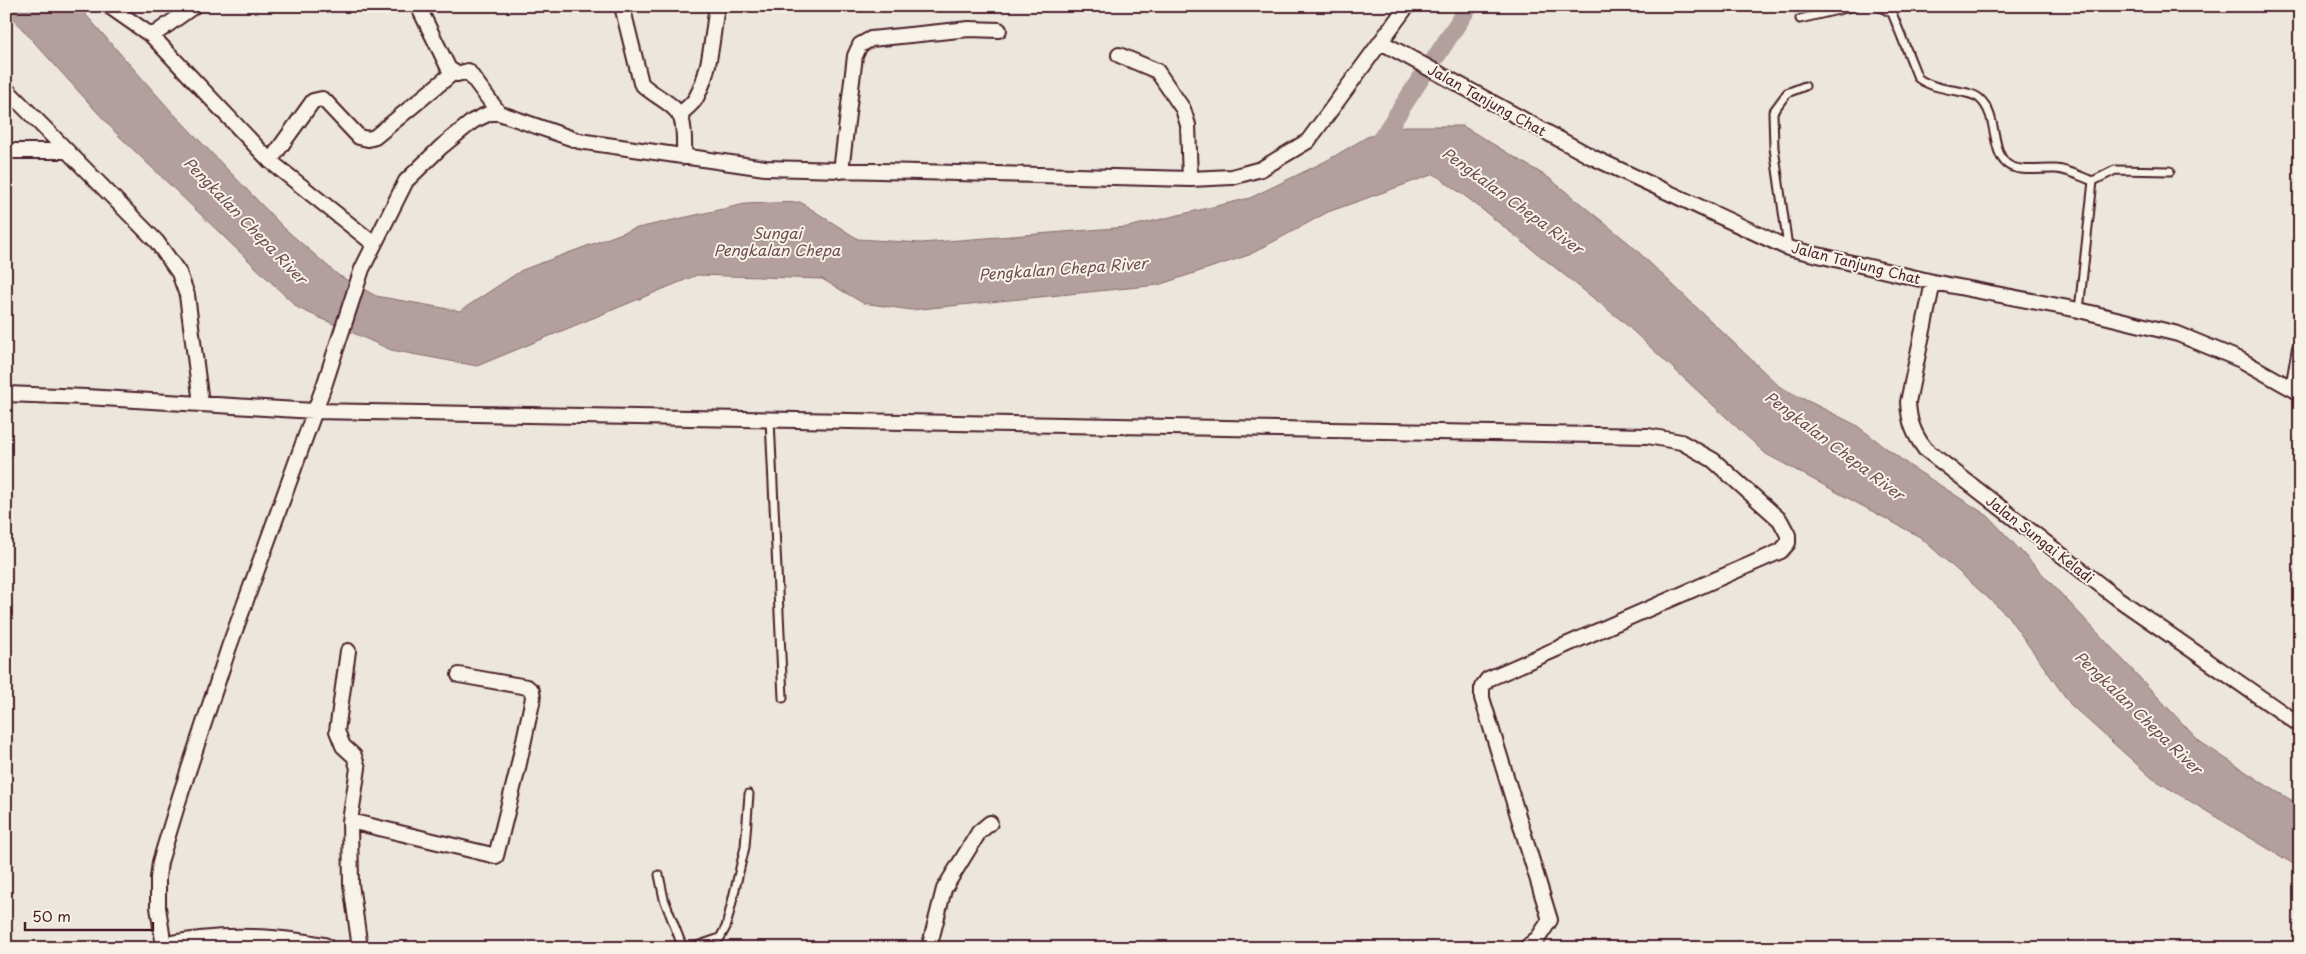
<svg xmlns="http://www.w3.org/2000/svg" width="2306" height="954" viewBox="0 0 2306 954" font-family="'Playpen Sans',sans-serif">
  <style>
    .water { fill: #b39f9d; stroke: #896c6f }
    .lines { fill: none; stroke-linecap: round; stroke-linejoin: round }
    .canal { stroke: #b39f9d; stroke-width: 18 }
    .lane-casing { stroke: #4a1f2b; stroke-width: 11 }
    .street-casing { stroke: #4a1f2b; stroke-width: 18 }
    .secondary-casing { stroke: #4a1f2b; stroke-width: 24 }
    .lane { stroke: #f7f3e8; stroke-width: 7 }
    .street { stroke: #f7f3e8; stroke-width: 14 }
    .secondary { stroke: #f7f3e8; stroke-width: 20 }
    .labels { text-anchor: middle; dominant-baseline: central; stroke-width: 4; stroke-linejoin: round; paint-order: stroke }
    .street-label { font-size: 14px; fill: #4a1f2b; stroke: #f7f3e8 }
    .water-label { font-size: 15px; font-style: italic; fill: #6f4c53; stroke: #f7f3e8 }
  </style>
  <rect width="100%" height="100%" fill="#ece6dd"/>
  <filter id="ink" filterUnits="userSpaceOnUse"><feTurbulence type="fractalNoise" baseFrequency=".02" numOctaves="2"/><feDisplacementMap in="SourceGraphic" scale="10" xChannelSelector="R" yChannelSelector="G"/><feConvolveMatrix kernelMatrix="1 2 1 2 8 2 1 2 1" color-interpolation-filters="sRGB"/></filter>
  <g filter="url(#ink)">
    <path class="water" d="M 6,6 L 78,6 L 171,111 L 284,228 L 338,275 L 376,296 L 460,311 L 522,270 L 633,229 L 745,204 L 800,202 L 858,239 L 921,243 L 1128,227 L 1250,198 L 1326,161 L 1367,137 L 1404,126 L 1463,126 L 1549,178 L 1630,244 L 1780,387 L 1856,425 L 1910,466 L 1988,516 L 2199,741 L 2269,787 L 2300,805 L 2300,868 L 2152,778 L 2071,705 L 2007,615 L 1920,537 L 1766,454 L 1621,320 L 1469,199 L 1434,174 L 1328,212 L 1249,255 L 1158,285 L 911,310 L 863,303 L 822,279 L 697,275 L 477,366 L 391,350 L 298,308 L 117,134 L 6,11 Z"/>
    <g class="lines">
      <path class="canal" d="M 1434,60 L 1469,6
        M 1374,150 L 1423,75"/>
      <defs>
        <path id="lane" d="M 1878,6 L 1892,13 L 1918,78 C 1936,92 1968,89 1979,98 C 1999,115 1990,150 2007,164 C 2018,173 2043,168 2056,169 C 2068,170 2082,177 2093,181
          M 1800,19 L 1855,6
          M 1788,247 L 1774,148 L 1773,112 L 1787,93 L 1805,86
          M 2079,310 L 2093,181 L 2115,170 L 2170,171
          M 770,420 L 783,698
          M 659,875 L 664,899 L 683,948
          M 691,948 L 720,938 L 726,927 L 745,847 L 749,794"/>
        <path id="street" d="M 109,6 L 152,36 L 270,161 L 374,244
          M 418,6 L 449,69 L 457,74 L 468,71 L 499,113
          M 622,6 L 641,83 C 652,96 678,104 682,121 C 685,132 684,146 684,157
          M 152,36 L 194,6
          M 1381,42 L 1592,157 L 1788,248 L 1933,282 L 2079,310 L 2178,334 L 2241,360 L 2300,393
          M 1119,55 L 1157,71 L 1183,109 L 1188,125 L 1190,179
          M 6,89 L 157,242 L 179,273 L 187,295 L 201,403
          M 679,115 C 684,110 692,105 696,98 C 711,71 712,36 717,6
          M 6,151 L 67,151
          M 270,161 L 313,101 L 322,99 L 326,102 L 359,137 L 368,139 L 375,137 L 454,72
          M 841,171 L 855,56 L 860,45 L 871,39 L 969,29 L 999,30
          M 1933,282 L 1908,402 C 1909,421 1913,433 1925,449 L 2117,598 L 2300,725
          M 2293,389 L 2300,348
          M 6,394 L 86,397 L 314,411 L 1648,436 L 1681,442 L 1713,460 L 1780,520 L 1788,535 L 1788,543 L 1781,551 L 1488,679 L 1482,687 L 1482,698 L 1550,920 L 1538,938 L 1526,948
          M 348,651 L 337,731 L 343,746 L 354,756 L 358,768 L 350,821 L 351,884 L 360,948
          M 350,821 L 496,856 L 518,768 L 533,698 L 532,691 L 527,687 L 459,675
          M 164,947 L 158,907 L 158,878 L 160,862 L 180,796 L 229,647 L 325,383 L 362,269 L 406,181 L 441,147 L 473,121 L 490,113 L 499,113 L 579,141 L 765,168 L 1190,179 L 1232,177 L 1261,169 L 1308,141 L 1407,6
          M 929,948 L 944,889 L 979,832 L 990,823"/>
        <path id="secondary" d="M 163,948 C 216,936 271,938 324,948"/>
      </defs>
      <use href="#lane" class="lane-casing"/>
      <use href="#street" class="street-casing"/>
      <use href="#secondary" class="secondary-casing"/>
      <use href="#lane" class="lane"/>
      <use href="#street" class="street"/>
      <use href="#secondary" class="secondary"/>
    </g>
  </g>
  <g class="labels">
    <g class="street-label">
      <text transform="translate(1487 100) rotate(29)">Jalan Tanjung Chat</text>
      <text transform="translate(1856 263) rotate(14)">Jalan Tanjung Chat</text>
      <text transform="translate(2040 539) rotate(38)">Jalan Sungai Keladi</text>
    </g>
    <g class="water-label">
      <text transform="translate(1513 200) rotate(36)">Pengkalan Chepa River</text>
      <text transform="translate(246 220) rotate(46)">Pengkalan Chepa River</text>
      <text x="777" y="232">Sungai<tspan x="777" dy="17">Pengkalan Chepa</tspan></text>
      <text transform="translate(1063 268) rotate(-4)">Pengkalan Chepa River</text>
      <text transform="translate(1835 445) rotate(37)">Pengkalan Chepa River</text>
      <text transform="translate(2139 712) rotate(44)">Pengkalan Chepa River</text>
    </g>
  </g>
  <rect width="2306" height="954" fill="none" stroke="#f7f3e8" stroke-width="25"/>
  <rect x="12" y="12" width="2281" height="929" fill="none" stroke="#4a1f2b" stroke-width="2" filter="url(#ink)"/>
  <path d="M25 922v8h128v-8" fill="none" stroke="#4a1f2b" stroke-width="2.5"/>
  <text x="32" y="922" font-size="15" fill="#4a1f2b" stroke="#f7f3e8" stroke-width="4" paint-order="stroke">50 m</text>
</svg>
